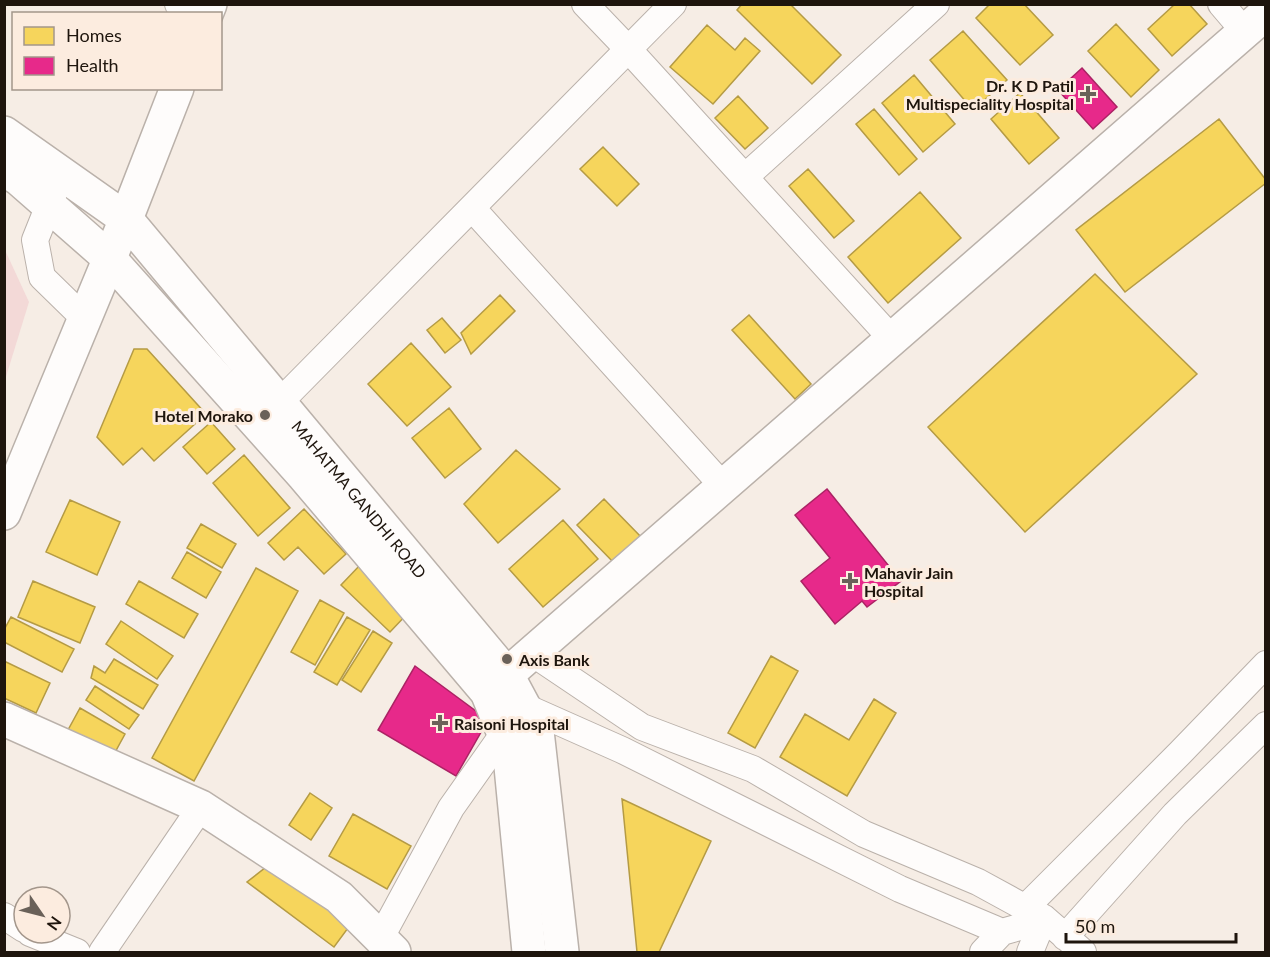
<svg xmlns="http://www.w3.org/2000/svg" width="1270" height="957" viewBox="0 0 1270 957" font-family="Lato,sans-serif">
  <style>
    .green { fill: #f3d9d7 }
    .homes { fill: #f6d55c; stroke: #b59b44; stroke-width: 1.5 }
    .health { fill: #e7298a; stroke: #ab2364; stroke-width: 1.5 }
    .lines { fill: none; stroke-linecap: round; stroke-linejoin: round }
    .minor-casing { stroke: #bab1aa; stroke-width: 28 }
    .secondary-casing { stroke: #bab1aa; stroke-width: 36 }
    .primary-casing { stroke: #bab1aa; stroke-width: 36 }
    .minor { stroke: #fefcfb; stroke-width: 26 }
    .secondary { stroke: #fefcfb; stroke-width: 33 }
    .primary { stroke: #fefcfb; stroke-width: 33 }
    .poi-dot { fill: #6a6159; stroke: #fcecdf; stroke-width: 2 }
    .labels { text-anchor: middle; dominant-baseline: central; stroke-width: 6; stroke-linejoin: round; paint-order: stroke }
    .poi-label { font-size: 16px; font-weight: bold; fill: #1e150d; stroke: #fcecdf; text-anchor: start }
    .street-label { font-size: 16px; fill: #1e150d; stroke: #fcecdf }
  </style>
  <rect width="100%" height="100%" fill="#f6ede5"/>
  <path class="green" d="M 5,250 L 29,302 L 5,380 Z"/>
  <path class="homes" d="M 742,4 L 790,4 L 841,55 L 812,84 L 737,10 Z
    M 990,4 L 1024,4 L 1053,35 L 1020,65 L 976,18 Z
    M 1175,4 L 1189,4 L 1207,24 L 1172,56 L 1148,29 Z
    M 1116,24 L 1159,70 L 1131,97 L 1088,51 Z
    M 707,25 L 735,50 L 745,38 L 760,51 L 713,104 L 670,67 Z
    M 963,31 L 1007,80 L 973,110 L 930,60 Z
    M 914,75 L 955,124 L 923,152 L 882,103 Z
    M 1020,93 L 1059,138 L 1029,164 L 991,119 Z
    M 738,96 L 768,128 L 745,149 L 715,118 Z
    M 874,109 L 917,159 L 899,175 L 856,124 Z
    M 1219,119 L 1266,180 L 1266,183 L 1125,292 L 1076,230 Z
    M 603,147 L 639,184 L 617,206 L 580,169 Z
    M 808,169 L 854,221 L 834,238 L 789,186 Z
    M 920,192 L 961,238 L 888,303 L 848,257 Z
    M 1095,274 L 1197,374 L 1025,532 L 928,427 Z
    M 500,295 L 515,311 L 471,354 L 461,333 Z
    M 749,315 L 811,384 L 795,399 L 732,330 Z
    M 442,318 L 461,340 L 445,353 L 427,330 Z
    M 411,343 L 451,387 L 407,426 L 368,384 Z
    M 134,349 L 147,349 L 206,414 L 154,461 L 142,448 L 123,465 L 97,437 Z
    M 449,408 L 481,449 L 445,478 L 412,438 Z
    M 211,422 L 235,449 L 207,474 L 183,447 Z
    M 516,450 L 560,489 L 498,543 L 464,504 Z
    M 244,455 L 290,508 L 258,536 L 213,483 Z
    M 604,499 L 643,539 L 616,565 L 577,525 Z
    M 70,500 L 120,522 L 97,575 L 46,552 Z
    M 304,509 L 346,554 L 324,574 L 298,547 L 284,560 L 268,543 Z
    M 563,520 L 598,559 L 543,607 L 509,569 Z
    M 201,524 L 236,544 L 222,568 L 187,548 Z
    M 187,552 L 221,572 L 206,598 L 172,578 Z
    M 361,564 L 409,612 L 390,632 L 341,585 Z
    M 256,568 L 298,591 L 194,781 L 152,758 Z
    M 33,581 L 95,607 L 80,643 L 18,617 Z
    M 139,581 L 198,614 L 184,638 L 126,604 Z
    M 320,600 L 344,613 L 315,665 L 291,652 Z
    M 11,617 L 74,649 L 62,672 L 4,642 L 4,630 Z
    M 347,617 L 370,630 L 337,685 L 314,672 Z
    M 121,621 L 173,656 L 157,679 L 106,644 Z
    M 373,631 L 392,643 L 361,692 L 342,680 Z
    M 771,656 L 798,671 L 755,748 L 728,733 Z
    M 114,659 L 158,685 L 143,709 L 91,678 L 94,666 L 105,673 Z
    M 4,661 L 50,683 L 36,713 L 4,698 Z
    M 95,686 L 139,715 L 129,729 L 86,700 Z
    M 874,699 L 896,713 L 847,796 L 780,757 L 805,714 L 849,740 Z
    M 80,708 L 125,734 L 113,756 L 68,730 Z
    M 310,793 L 332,808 L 311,840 L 289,825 Z
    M 622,799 L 711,841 L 659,952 L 637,952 Z
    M 353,814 L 411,846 L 387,889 L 329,856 Z
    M 270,864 L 351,924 L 334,947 L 247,882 Z"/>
  <path class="health" d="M 1082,68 L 1117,107 L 1093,129 L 1058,90 Z
    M 827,489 L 901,581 L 867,607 L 862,601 L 835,624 L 801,581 L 830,558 L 795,515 Z
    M 415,666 L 488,720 L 456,776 L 378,730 Z"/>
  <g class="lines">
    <defs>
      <path id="minor" d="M 178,4 L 191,14
        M 585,4 L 628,49 L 892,339
        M 1221,4 L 1244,31
        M 745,177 L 936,4
        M 55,190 L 35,240 L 42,277 L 85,319
        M 472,208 L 723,486
        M 268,414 L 673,4
        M 532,653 L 642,727 L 753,769 L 864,834 L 978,882 L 1044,918 L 1083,952
        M 1025,908 L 1180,753 L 1266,664
        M 4,916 L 24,929
        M 30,933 L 77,952
        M 1065,937 L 1175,814 L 1266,725
        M 380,939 L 451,808 L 523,706 L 622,750 L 900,889 L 1002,932
        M 102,952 L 201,807
        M 983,952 L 1002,932 L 1016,928
        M 1030,952 L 1044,918"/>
      <path id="secondary" d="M 206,14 L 210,4
        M 4,513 L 126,219 L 177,88
        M 487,692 L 1266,13
        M 4,719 L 201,807 L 339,897 L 394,952"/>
      <g id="primary">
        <path id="s1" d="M 4,133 L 126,219 L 507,675 L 537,731 L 562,952"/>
        <path d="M 4,169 L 19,179 L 109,258 L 304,476 L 487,692 L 509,746 L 529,952"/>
      </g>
    </defs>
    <use href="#minor" class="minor-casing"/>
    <use href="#secondary" class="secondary-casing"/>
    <use href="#primary" class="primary-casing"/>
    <use href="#minor" class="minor"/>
    <use href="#secondary" class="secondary"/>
    <use href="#primary" class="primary"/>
  </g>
  <g class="poi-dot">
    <path d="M1085 85h6v6h6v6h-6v6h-6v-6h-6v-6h6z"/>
    <circle cx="265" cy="415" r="6"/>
    <path d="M847 572h6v6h6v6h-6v6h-6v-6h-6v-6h6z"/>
    <circle cx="507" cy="659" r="6"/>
    <path d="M437 714h6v6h6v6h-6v6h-6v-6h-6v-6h6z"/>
  </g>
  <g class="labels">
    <g class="poi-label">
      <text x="1074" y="85" text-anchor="end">Dr. K D Patil<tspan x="1074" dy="18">Multispeciality Hospital</tspan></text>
      <text x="253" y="415" text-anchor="end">Hotel Morako</text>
      <text x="864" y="572">Mahavir Jain<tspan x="864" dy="18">Hospital</tspan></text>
      <text x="519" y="659">Axis Bank</text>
      <text x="454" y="723">Raisoni Hospital</text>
    </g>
    <g class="street-label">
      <text stroke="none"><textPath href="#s1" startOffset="514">MAHATMA GANDHI ROAD</textPath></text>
    </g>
  </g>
  <rect width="1270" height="957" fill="none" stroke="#1e150d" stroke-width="12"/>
  <rect x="12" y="12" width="210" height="78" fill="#fcecdf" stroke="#a3968b" stroke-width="1.5"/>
  <rect x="24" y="27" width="30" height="18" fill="#f6d55c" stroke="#a3968b" stroke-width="1.5"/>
  <text x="66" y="42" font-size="18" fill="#1e150d">Homes</text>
  <rect x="24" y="57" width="30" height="18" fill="#e7298a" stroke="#a3968b" stroke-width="1.5"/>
  <text x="66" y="72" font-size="18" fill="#1e150d">Health</text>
  <g transform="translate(42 915) rotate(125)"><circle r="28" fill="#fcecdf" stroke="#a3968b" stroke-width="1.5"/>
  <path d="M0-4.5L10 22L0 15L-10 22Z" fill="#6a6159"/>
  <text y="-9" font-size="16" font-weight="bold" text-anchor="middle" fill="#1e150d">N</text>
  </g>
  <path d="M1066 933v9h170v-9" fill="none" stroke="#1e150d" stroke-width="3"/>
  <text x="1075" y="933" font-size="18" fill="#1e150d" stroke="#fcecdf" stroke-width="4.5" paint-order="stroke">50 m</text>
</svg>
